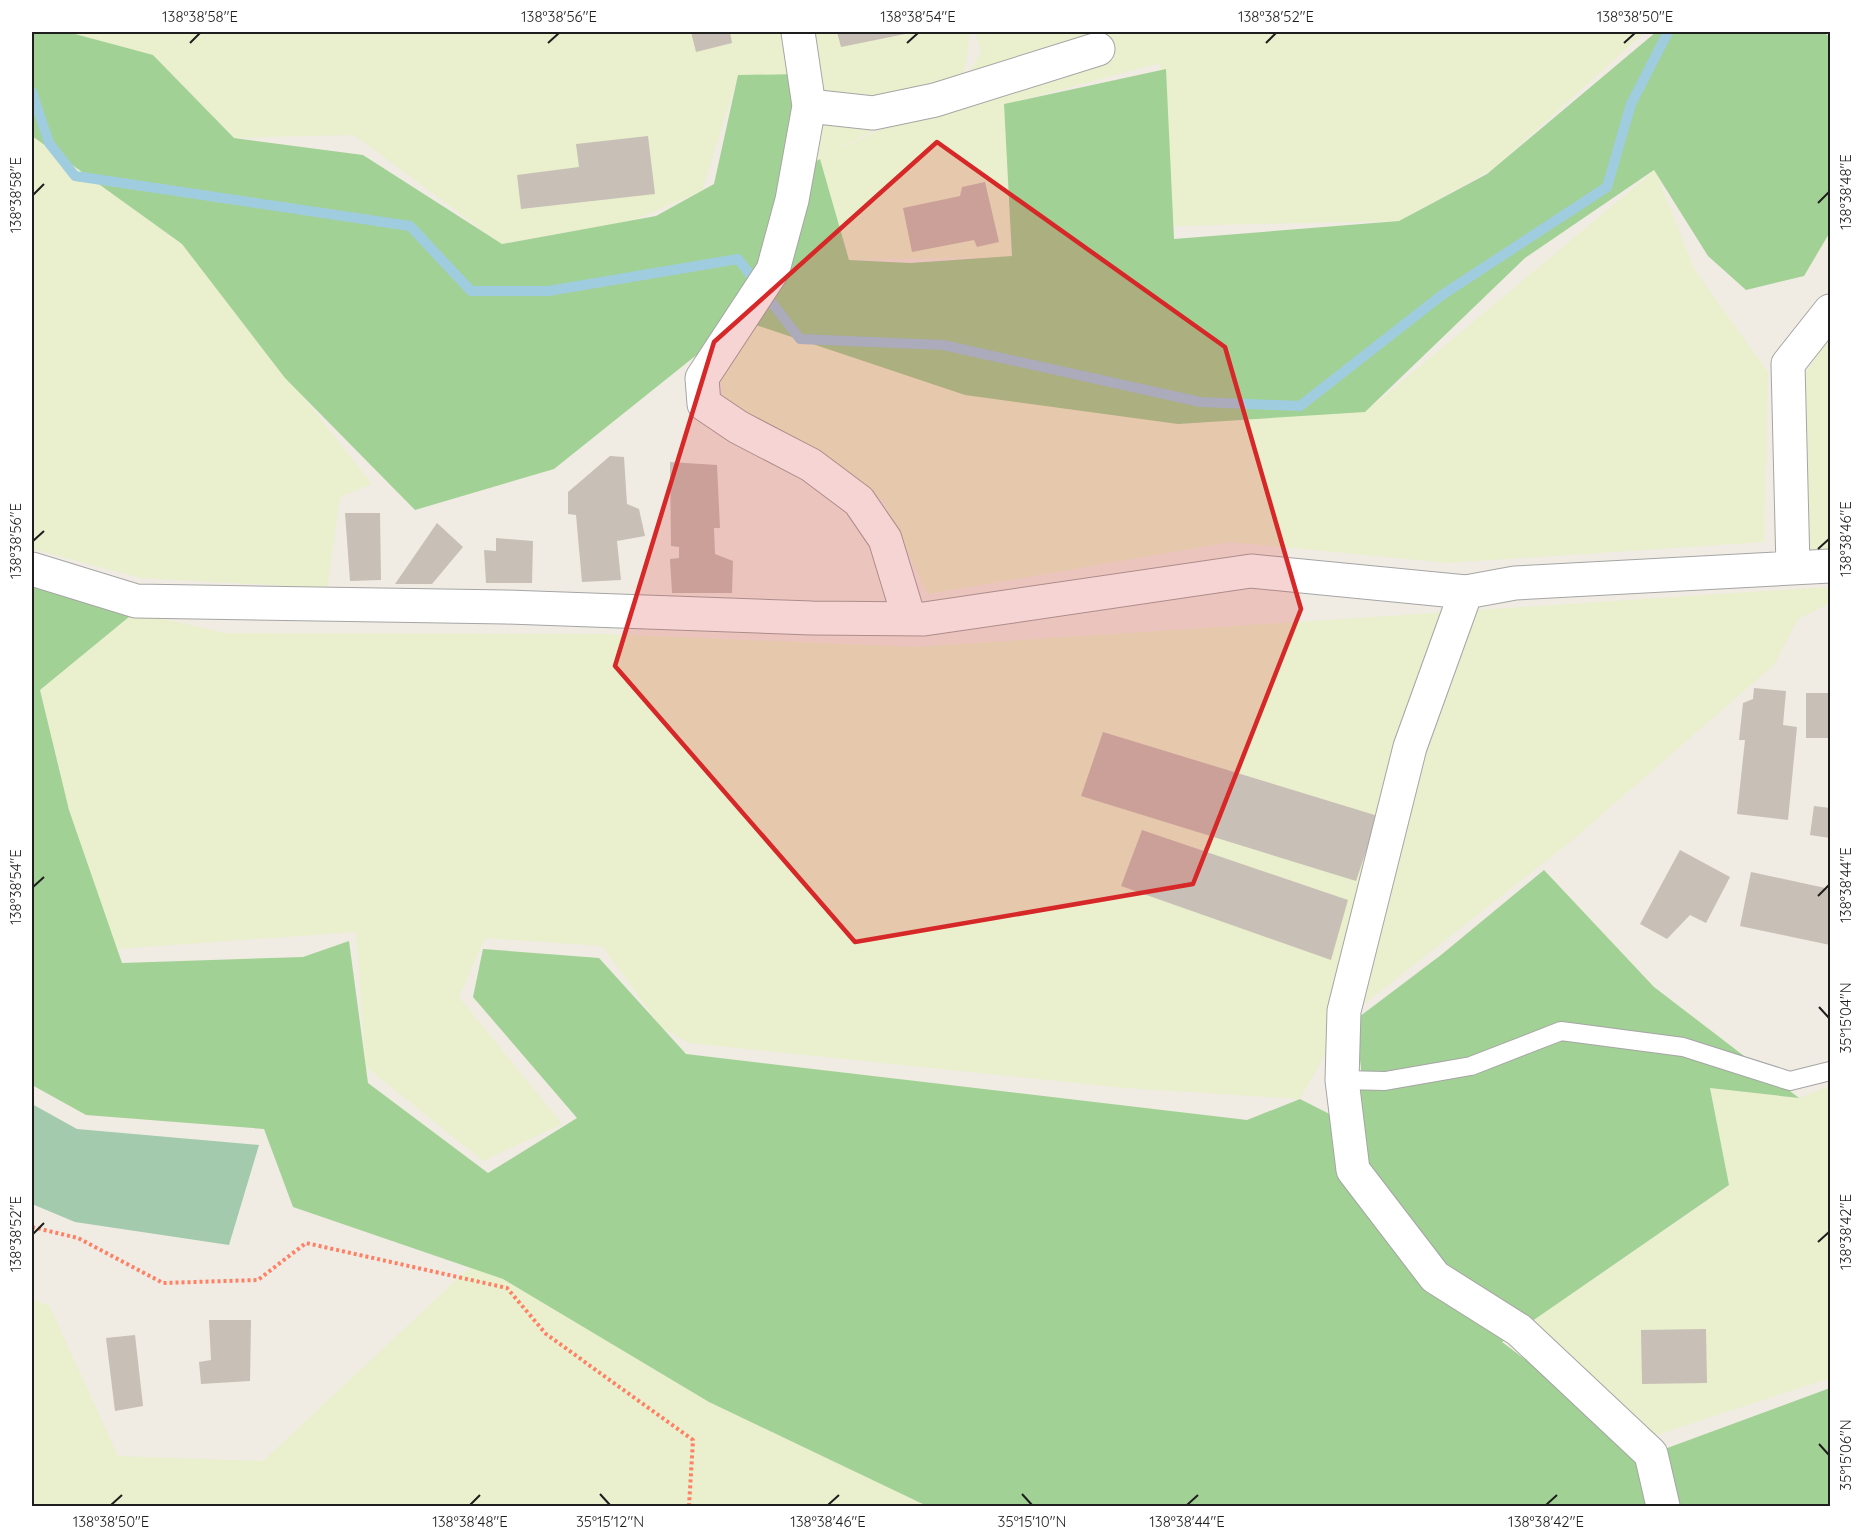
<svg xmlns="http://www.w3.org/2000/svg" width="1862" height="1538" viewBox="0 0 1862 1538" font-family="Quicksand,sans-serif">
  <style>
    .farmland { fill: #eaf0cd; fill-rule: evenodd }
    .forest { fill: #a2d195 }
    .cemetery { fill: #a3caac }
    .lines { fill: none; stroke-linecap: round; stroke-linejoin: round }
    .stream { stroke: #a0cce0; stroke-width: 10 }
    .building { fill: #c8bfb6 }
    .lane-casing { stroke: #a5a5a5; stroke-width: 20 }
    .street-casing { stroke: #a5a5a5; stroke-width: 35 }
    .path { stroke: #ff8165; stroke-width: 4; stroke-dasharray: 3 3; stroke-linecap: butt }
    .lane { stroke: #fff; stroke-width: 18 }
    .street { stroke: #fff; stroke-width: 33 }
    .marked { fill: #d62828; fill-opacity: 0.2; stroke: #d62828; stroke-width: 4.5; stroke-linejoin: round }
    .ticks { fill: none; stroke: #1e1e1e; stroke-width: 2 }
    .neatline { fill: none; stroke: #1e1e1e; stroke-width: 2 }
    .ticks-label { font-size: 15px; text-anchor: middle; fill: #1e1e1e }
  </style>
  <rect width="100%" height="100%" fill="#f0ece3"/>
  <path class="farmland" d="M 75,32 L 970,32 L 963,83 L 981,52 L 975,32 L 1645,32 L 1494,168 L 1399,221 L 1173,226 L 1160,63 L 1004,105 L 1013,257 L 849,260 L 820,160 L 810,164 L 738,75 L 702,191 L 634,220 L 501,244 L 354,135 L 234,138 L 171,73 L 75,34 ZM 960,85 L 956,93 L 842,148 L 842,147 Z
    M 32,136 L 182,244 L 372,484 L 340,497 L 327,588 L 141,578 L 32,549 Z
    M 1655,170 L 1694,269 L 1768,372 L 1764,542 L 1448,563 L 1231,542 L 928,594 L 883,500 L 726,410 L 718,370 L 748,322 L 1365,412 Z
    M 1830,337 L 1830,549 L 1808,552 L 1802,378 Z
    M 1827,587 L 1830,593 L 1830,603 L 1798,619 L 1774,665 L 1570,842 L 1345,1019 L 1300,1099 L 1125,1088 L 689,1043 L 661,1027 L 602,946 L 485,938 L 459,997 L 562,1124 L 483,1161 L 366,1067 L 356,932 L 117,949 L 69,810 L 40,690 L 135,612 L 224,633 L 605,634 L 915,647 Z
    M 1830,1086 L 1830,1378 L 1638,1441 L 1519,1330 L 1729,1186 L 1710,1088 L 1799,1098 Z
    M 487,1251 L 709,1402 L 927,1506 L 32,1506 L 32,1300 L 49,1305 L 118,1456 L 263,1461 Z"/>
  <path class="forest" d="M 32,32 L 75,32 L 75,34 L 153,55 L 234,138 L 363,155 L 502,244 L 656,216 L 714,184 L 738,75 L 802,74 L 811,164 L 820,159 L 849,260 L 910,263 L 1012,256 L 1004,104 L 1166,69 L 1174,239 L 1399,221 L 1487,174 L 1656,32 L 1823,32 L 1830,37 L 1830,232 L 1804,276 L 1746,290 L 1708,256 L 1654,170 L 1525,258 L 1365,412 L 1178,424 L 965,395 L 738,319 L 699,353 L 554,469 L 415,510 L 285,378 L 182,244 L 32,136 Z
    M 32,583 L 135,612 L 40,690 L 69,810 L 122,963 L 303,957 L 349,941 L 368,1083 L 488,1173 L 577,1118 L 473,997 L 483,949 L 599,958 L 686,1054 L 1247,1120 L 1300,1099 L 1359,1129 L 1361,1068 L 1355,1020 L 1441,955 L 1544,870 L 1654,987 L 1799,1098 L 1710,1088 L 1729,1185 L 1502,1342 L 1651,1454 L 1830,1388 L 1830,1506 L 927,1506 L 709,1402 L 503,1279 L 293,1207 L 264,1129 L 86,1115 L 32,1085 Z"/>
  <path class="cemetery" d="M 32,1104 L 77,1129 L 259,1145 L 229,1245 L 75,1222 L 32,1204 Z"/>
  <g class="lines">
    <path class="stream" d="M 32,92 L 49,143 L 75,176 L 410,226 L 471,291 L 548,291 L 738,259 L 800,339 L 943,345 L 1200,402 L 1300,406 L 1442,295 L 1607,187 L 1631,104 L 1668,32"/>
  </g>
  <path class="building" d="M 691,32 L 730,32 L 732,43 L 696,52 Z
    M 837,32 L 904,32 L 905,34 L 841,47 Z
    M 648,136 L 655,194 L 521,209 L 517,175 L 579,167 L 576,144 Z
    M 985,182 L 999,242 L 977,247 L 974,240 L 912,252 L 903,208 L 960,196 L 962,187 Z
    M 610,456 L 624,457 L 627,504 L 639,509 L 645,536 L 617,541 L 621,580 L 582,582 L 576,515 L 568,514 L 568,492 Z
    M 670,462 L 717,465 L 720,528 L 714,528 L 715,554 L 733,561 L 732,593 L 672,593 L 670,559 L 679,558 L 679,547 L 671,546 Z
    M 345,513 L 380,513 L 381,580 L 350,581 Z
    M 437,523 L 463,547 L 432,584 L 395,584 Z
    M 496,538 L 533,541 L 532,583 L 486,583 L 484,550 L 496,551 Z
    M 1754,688 L 1786,691 L 1783,725 L 1797,727 L 1788,820 L 1737,814 L 1745,740 L 1739,740 L 1743,703 L 1753,699 Z
    M 1806,693 L 1830,693 L 1830,738 L 1806,738 Z
    M 1103,732 L 1378,816 L 1356,881 L 1081,796 Z
    M 1814,806 L 1830,808 L 1830,838 L 1810,835 Z
    M 1142,830 L 1348,900 L 1331,960 L 1121,886 Z
    M 1680,850 L 1730,877 L 1706,923 L 1690,915 L 1667,939 L 1640,924 Z
    M 1751,872 L 1830,889 L 1830,945 L 1740,926 Z
    M 209,1320 L 251,1320 L 250,1381 L 201,1384 L 199,1362 L 211,1360 Z
    M 1706,1329 L 1707,1383 L 1642,1384 L 1641,1330 Z
    M 135,1335 L 143,1406 L 115,1411 L 106,1338 Z"/>
  <g class="lines">
    <defs>
      <path id="lane" d="M 1342,1080 L 1385,1081 L 1471,1066 L 1561,1031 L 1683,1047 L 1790,1081 L 1830,1071"/>
      <path id="street" d="M 798,32 L 809,106 L 792,200 L 773,270 L 702,378 L 704,404 L 738,427 L 811,465 L 859,501 L 885,539 L 909,618
        M 809,106 L 873,113 L 935,100 L 1098,49
        M 1793,567 L 1788,364 L 1830,311
        M 32,569 L 136,601 L 506,607 L 812,618 L 924,619 L 1251,571 L 1466,592 L 1515,583 L 1830,566
        M 1466,592 L 1410,747 L 1344,1011 L 1342,1080 L 1353,1170 L 1435,1277 L 1519,1330 L 1651,1454 L 1663,1506"/>
    </defs>
    <use href="#lane" class="lane-casing"/>
    <use href="#street" class="street-casing"/>
    <path class="path" d="M 32,1227 L 78,1238 L 163,1283 L 258,1280 L 306,1243 L 507,1288 L 546,1334 L 693,1440 L 689,1506"/>
    <use href="#lane" class="lane"/>
    <use href="#street" class="street"/>
  </g>
  <path class="marked" d="M 937,142 L 1225,347 L 1301,609 L 1193,884 L 855,942 L 615,666 L 714,342 Z"/>
  <path class="ticks" d="M 190,43 L 200,33M 548,43 L 559,33M 907,43 L 918,33M 1266,43 L 1276,33M 1624,43 L 1635,33M 33,195 L 44,184M 1818,203 L 1829,192M 33,541 L 44,531M 1818,549 L 1829,539M 33,887 L 44,877M 1818,896 L 1829,885M 1819,1007 L 1829,1018M 33,1234 L 44,1223M 1818,1242 L 1829,1232M 1819,1444 L 1829,1455M 600,1494 L 610,1505M 1022,1494 L 1032,1505M 111,1505 L 122,1495M 470,1505 L 480,1495M 828,1505 L 839,1495M 1187,1505 L 1198,1495M 1546,1505 L 1557,1495"/>
  <rect width="1862" height="1538" fill="none" stroke="#ffffff" stroke-width="66"/>
  <rect x="33" y="33" width="1796" height="1472" class="neatline"/>
  <g class="ticks-label">
    <text x="200" y="22">138°38'58"E</text>
    <text x="559" y="22">138°38'56"E</text>
    <text x="918" y="22">138°38'54"E</text>
    <text x="1276" y="22">138°38'52"E</text>
    <text x="1635" y="22">138°38'50"E</text>
    <text transform="translate(1846 192) rotate(-90)" y="5">138°38'48"E</text>
    <text transform="translate(16 195) rotate(-90)" y="5">138°38'58"E</text>
    <text transform="translate(1846 539) rotate(-90)" y="5">138°38'46"E</text>
    <text transform="translate(16 541) rotate(-90)" y="5">138°38'56"E</text>
    <text transform="translate(1846 885) rotate(-90)" y="5">138°38'44"E</text>
    <text transform="translate(16 887) rotate(-90)" y="5">138°38'54"E</text>
    <text transform="translate(1846 1018) rotate(-90)" y="5">35°15'04"N</text>
    <text transform="translate(1846 1232) rotate(-90)" y="5">138°38'42"E</text>
    <text transform="translate(16 1234) rotate(-90)" y="5">138°38'52"E</text>
    <text transform="translate(1846 1455) rotate(-90)" y="5">35°15'06"N</text>
    <text x="111" y="1527">138°38'50"E</text>
    <text x="470" y="1527">138°38'48"E</text>
    <text x="610" y="1527">35°15'12"N</text>
    <text x="828" y="1527">138°38'46"E</text>
    <text x="1032" y="1527">35°15'10"N</text>
    <text x="1187" y="1527">138°38'44"E</text>
    <text x="1546" y="1527">138°38'42"E</text>
  </g>
</svg>
